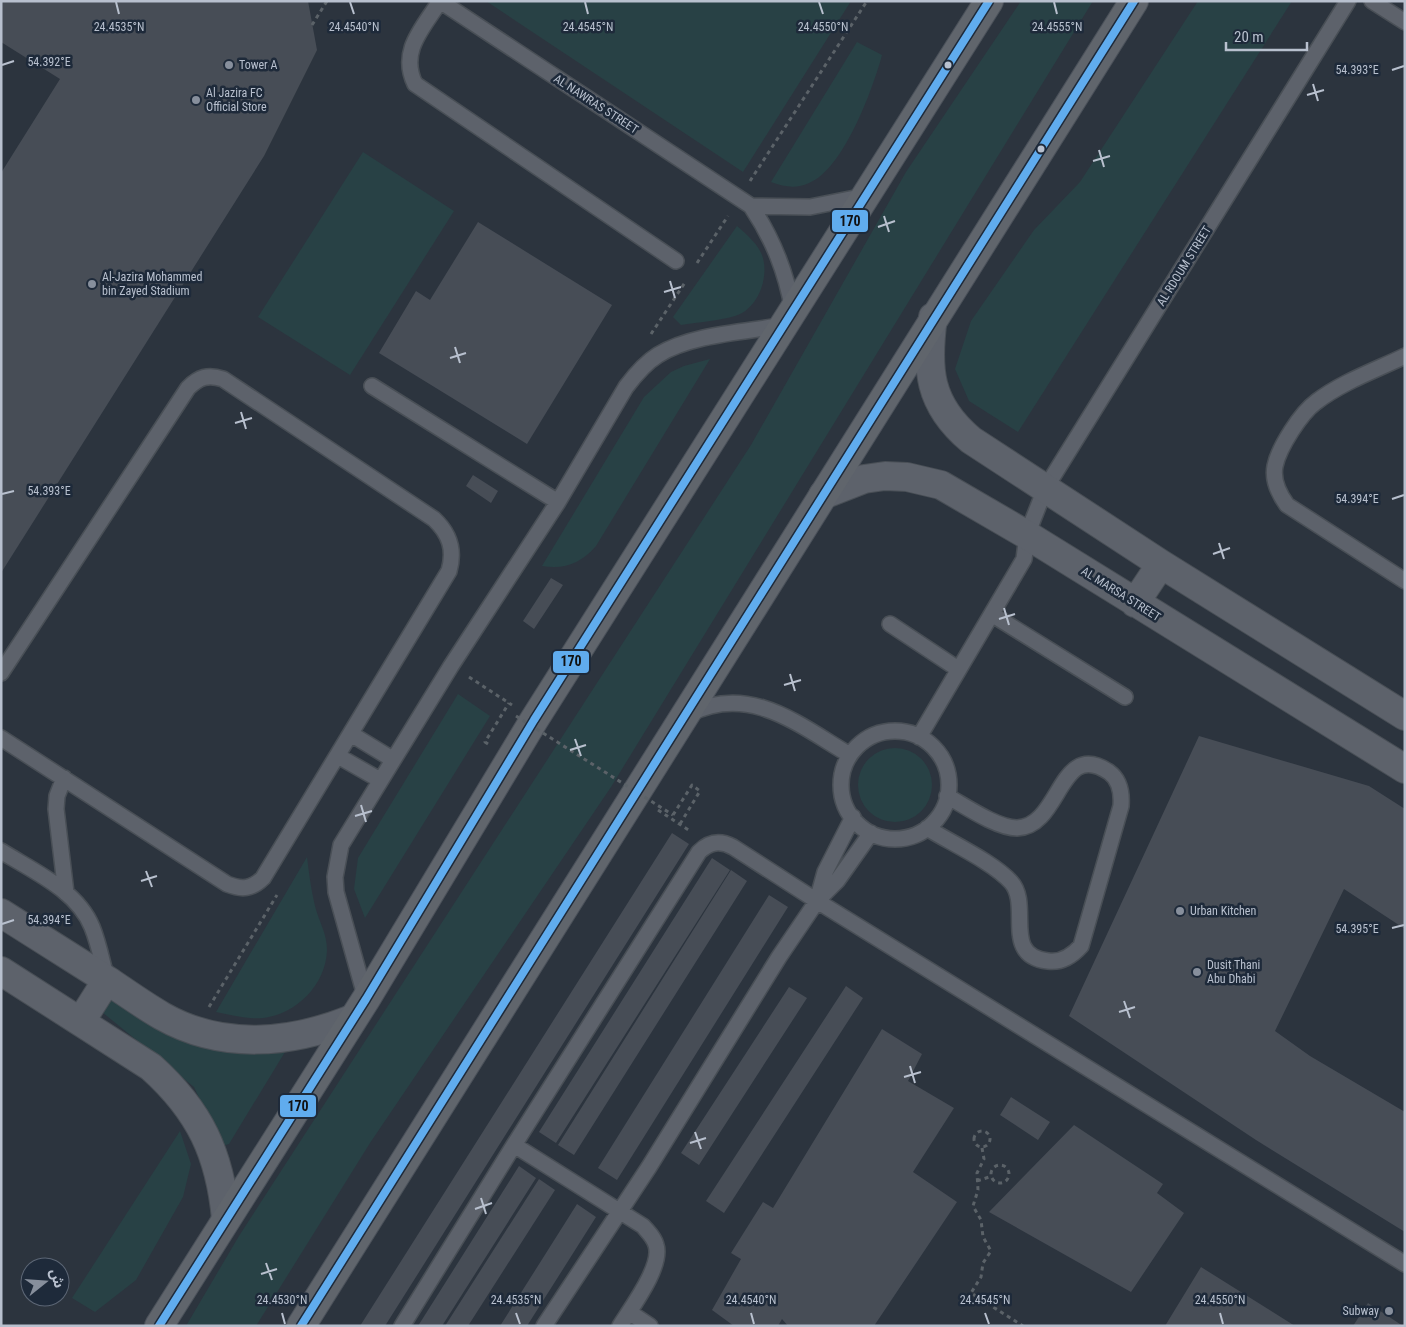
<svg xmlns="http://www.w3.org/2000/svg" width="1406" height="1327" viewBox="0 0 1406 1327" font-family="'Roboto Condensed','Noto Sans Arabic',sans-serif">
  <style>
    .green { fill: #284145 }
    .building { fill: #474d56 }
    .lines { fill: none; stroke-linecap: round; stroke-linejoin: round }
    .service-casing { stroke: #494f56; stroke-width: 18 }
    .minor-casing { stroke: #494f56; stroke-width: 30 }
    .primary-casing { stroke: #4b515a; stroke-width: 30 }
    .path { stroke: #5b6268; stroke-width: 3; stroke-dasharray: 4 4; stroke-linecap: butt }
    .service { stroke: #5d626b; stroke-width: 15 }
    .minor { stroke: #5d626b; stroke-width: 28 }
    .primary { stroke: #60656c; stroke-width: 28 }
    .path-bridge { stroke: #5b6268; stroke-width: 3; stroke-dasharray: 4 4; stroke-linecap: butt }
    .bus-1-casing { stroke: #1e2a3a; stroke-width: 11 }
    .bus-1 { stroke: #60acee; stroke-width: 8 }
    .ticks { fill: none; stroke: #b8c0ce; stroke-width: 2 }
    .poi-dot { fill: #878f9c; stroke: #1e2a3a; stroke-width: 2 }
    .bus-dot { fill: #b8c0ce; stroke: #1e2a3a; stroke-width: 2 }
    .labels { text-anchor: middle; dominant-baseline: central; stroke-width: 5; stroke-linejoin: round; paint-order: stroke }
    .poi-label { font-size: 12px; fill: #b8c0ce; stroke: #1e2a3a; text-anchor: start }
    .street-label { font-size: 12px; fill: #b8c0ce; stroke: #1e2a3a }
    .ticks-label { font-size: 12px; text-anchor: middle; fill: #b8c0ce; stroke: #1e2a3a; stroke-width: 5; stroke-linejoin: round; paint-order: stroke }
    .line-badge { stroke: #1e2a3a; stroke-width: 2 }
    .pale-badge-label { font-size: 14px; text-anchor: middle; font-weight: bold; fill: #111 }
  </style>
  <rect width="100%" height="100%" fill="#2c343e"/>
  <path class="green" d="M 486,1 L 851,1 L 743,172 Z
    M 1021,1 L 1093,1 L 611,787 L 370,1143 L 256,1326 L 186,1326 L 239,1236 L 751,445 L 906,172 Z
    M 1198,1 L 1292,1 L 1018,432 L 969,401 L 955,369 L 971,321 L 1034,230 L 1080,182 Z
    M 857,42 L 882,55 C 873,89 843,170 809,183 C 796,189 785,187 771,182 Z
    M 363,152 L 454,211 L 350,375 L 258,317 Z
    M 737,226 C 746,234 758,244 762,255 C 770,277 758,309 735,316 C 718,321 699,322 681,325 L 673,317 Z
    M 710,359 L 596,546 C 581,563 565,570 542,566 L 644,397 L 671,372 L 684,366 Z
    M 458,694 L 490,716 L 365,918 L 354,889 L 358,858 Z
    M858 785a37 37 0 1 1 74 0a37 37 0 1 1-74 0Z
    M 307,857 C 309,873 311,890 315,906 C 319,922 327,933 327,950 C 326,989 288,1022 250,1018 C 239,1017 227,1014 216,1012 Z
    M 110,999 L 212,1048 L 288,1047 L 229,1144 L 222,1146 L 194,1087 L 102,1012 Z
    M 180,1131 L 191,1164 L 183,1197 L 136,1280 L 95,1312 L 72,1298 Z"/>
  <path class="building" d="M 1,1 L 308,1 L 317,50 L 264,156 L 1,573 L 1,173 L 60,79 L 1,42 Z
    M 478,222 L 612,305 L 527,444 L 379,353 L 416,291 L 430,300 Z
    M 473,475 L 498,491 L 491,503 L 466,486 Z
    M 551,578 L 563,585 L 534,629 L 523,621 Z
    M 1199,736 L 1369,786 L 1405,809 L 1405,929 L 1344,889 L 1275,1031 L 1310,1056 L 1405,1112 L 1405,1232 L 1256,1140 L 1069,1016 Z
    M 672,833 L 689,844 L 385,1326 L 360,1326 Z
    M 712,858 L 730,870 L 556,1143 L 539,1132 Z
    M 731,870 L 747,881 L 574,1155 L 558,1145 Z
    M 769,895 L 788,907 L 617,1180 L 598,1168 Z
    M 846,986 L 863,998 L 724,1213 L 706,1201 Z
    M 789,987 L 807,998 L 699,1165 L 681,1153 Z
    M 882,1029 L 922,1054 L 908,1081 L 954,1108 L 913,1172 L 957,1202 L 874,1326 L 788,1326 L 782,1319 L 778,1326 L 734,1326 L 712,1310 L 741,1259 L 731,1253 L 763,1202 L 773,1208 Z
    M 1011,1097 L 1050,1122 L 1038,1140 L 1000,1115 Z
    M 1074,1125 L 1163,1184 L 1157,1193 L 1184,1213 L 1131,1292 L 989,1212 Z
    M 519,1166 L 536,1178 L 442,1326 L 418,1326 Z
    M 539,1179 L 555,1190 L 468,1326 L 445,1326 Z
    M 577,1204 L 596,1217 L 527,1326 L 500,1326 Z
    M 1201,1267 L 1295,1326 L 1165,1326 Z
    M 1368,1303 L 1403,1326 L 1353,1326 Z"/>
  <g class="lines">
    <defs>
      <path id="service" d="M 440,1 L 751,206 C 773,239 786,271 793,311
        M 440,1 C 423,28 399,51 415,84 L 676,261
        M 1372,1 L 1405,22
        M 751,206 L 810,207 L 865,196
        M 1405,356 C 1376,370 1342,382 1316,402 C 1301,413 1279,447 1275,466 C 1272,481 1279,494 1287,505 L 1405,581
        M 372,386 L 558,502
        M 993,615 L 1125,697
        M 890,624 L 958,669
        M 1,673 L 188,388 C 199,377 208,374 223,379 L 434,519 C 450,534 455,550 449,571 L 263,878 C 252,889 242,890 227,884 L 1,738
        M 689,714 C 750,683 799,725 850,755
        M841 785a54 54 0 1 1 108 0a54 54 0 1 1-108 0Z
        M 351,734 L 392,759
        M 919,737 L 1024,559 L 1027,535 L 1045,489 L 1348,1
        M 338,756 L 380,780
        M 64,778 L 57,796 L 56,809 L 66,893
        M 927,828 C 951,843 993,862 1011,882 C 1032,905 1001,956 1048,961 C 1062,963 1072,956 1081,946 L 1121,806 C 1122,793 1120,780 1109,772 C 1059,738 1061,827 1017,828 C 997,828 965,806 947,796
        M 1,851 C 33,871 77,890 92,927 C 99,944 102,962 107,980
        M 817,901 L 825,872 L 853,817
        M 366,999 L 336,892 L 335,877 L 341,845 L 451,666 L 558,502 L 626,387 C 635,375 645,363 658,355 C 692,334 746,332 785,325
        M 514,1145 L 643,1226 C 648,1232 654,1237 656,1245 C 663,1266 631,1308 620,1326
        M 629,1312 L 650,1326
        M 402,1326 L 514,1145 L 699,852 C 709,842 720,840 733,847 L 817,901 L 1405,1264
        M 544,1326 L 649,1167 L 779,957 L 817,901 L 837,881 L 871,833"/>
      <path id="minor" d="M 933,317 C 926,369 928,404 971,440 L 1161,564 L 1405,716
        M 823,495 L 864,479 L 885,476 L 907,477 L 941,485 L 1027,535 L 1405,769
        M 1135,603 L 1161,564
        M 1,913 C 37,936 72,958 107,980 C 125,992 143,1005 162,1016 C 222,1050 290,1044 352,1019
        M 1,971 L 151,1067 C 200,1111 220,1154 226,1219
        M 81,1021 L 107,980"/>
      <path id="primary" d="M 159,1326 L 366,999 L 534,720 L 989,1
        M 301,1326 L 1134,1"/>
    </defs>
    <use href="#service" class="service-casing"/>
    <use href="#minor" class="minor-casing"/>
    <use href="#primary" class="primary-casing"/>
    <path class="path" d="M 312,25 L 327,1
      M 750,181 L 867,1
      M 697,263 L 728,216
      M 651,334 L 686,281
      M 469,677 L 512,705
      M 488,744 L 485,742 L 509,703
      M 658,810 L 690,831
      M 673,815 L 692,785 L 700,791 L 680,824
      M 209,1007 L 277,895
      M974 1139a8 8 0 1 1 16 0a8 8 0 1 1-16 0Z
      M 982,1148 L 984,1159 L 977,1173 L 978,1190 L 973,1206 L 981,1220 L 983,1237 L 991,1251 L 983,1263 L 981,1277 L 971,1293 L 1023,1326
      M991 1174a9 9 0 1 1 18 0a9 9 0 1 1-18 0Z
      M 977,1181 L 992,1176"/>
    <use href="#service" class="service"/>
    <use href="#minor" class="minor"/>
    <use href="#primary" class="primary"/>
    <path class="path-bridge" d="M 516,716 L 673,815"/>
    <defs>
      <path id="bus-1" d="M 159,1326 L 366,999 L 534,720 L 989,1
        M 301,1326 L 1134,1"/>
    </defs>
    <use href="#bus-1" class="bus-1-casing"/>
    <use href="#bus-1" class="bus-1"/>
  </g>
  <path class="ticks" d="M 116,2 L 119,14M 350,2 L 354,14M 585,2 L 588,14M 819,2 L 823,14M 1054,2 L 1057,14M 2,65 L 14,61M 1392,70 L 1404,66M 1313,84 L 1318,101M 1307,95 L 1324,90M 1099,150 L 1104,167M 1093,161 L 1110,156M 884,216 L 889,232M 878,227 L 895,221M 670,281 L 675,298M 664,292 L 681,287M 455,347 L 460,363M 450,358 L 466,353M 241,412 L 246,429M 235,423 L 252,418M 2,494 L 14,491M 1392,499 L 1404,495M 1219,543 L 1224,559M 1213,554 L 1230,548M 1004,608 L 1009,625M 999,619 L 1015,614M 790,674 L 795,691M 784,685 L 801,680M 575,739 L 581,756M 570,750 L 586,745M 361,805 L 366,822M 355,816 L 372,811M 146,871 L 152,887M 141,881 L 157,876M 2,924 L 14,920M 1392,928 L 1404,925M 1124,1001 L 1130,1018M 1119,1012 L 1135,1007M 910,1066 L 915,1083M 904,1077 L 921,1072M 695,1132 L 701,1149M 690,1143 L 706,1138M 481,1198 L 486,1214M 475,1209 L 492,1203M 266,1263 L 272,1280M 261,1274 L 277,1269M 282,1313 L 285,1324M 516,1313 L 520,1324M 751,1313 L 754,1324M 985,1313 L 989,1324M 1220,1313 L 1223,1324"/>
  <g class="poi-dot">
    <circle cx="229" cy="65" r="5"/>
    <circle cx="196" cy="100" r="5"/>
    <circle cx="92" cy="284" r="5"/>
    <circle cx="1180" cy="911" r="5"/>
    <circle cx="1197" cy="972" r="5"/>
    <circle cx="1389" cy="1311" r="5"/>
  </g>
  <g class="bus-dot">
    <circle cx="948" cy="65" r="4.5"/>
    <circle cx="1041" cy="149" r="4.5"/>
  </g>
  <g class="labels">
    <g class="poi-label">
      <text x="239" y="65">Tower A</text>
      <text x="206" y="93">Al Jazira FC<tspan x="206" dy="14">Official Store</tspan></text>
      <text x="102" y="277">Al-Jazira Mohammed<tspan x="102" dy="14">bin Zayed Stadium</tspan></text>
      <text x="1190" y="911">Urban Kitchen</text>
      <text x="1207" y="965">Dusit Thani<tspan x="1207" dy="14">Abu Dhabi</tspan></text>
      <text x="1379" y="1311" text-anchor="end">Subway</text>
    </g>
    <g class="street-label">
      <text transform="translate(596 104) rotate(33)">AL NAWRAS STREET</text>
      <text transform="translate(1184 266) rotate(-58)">AL RDOUM STREET</text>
      <text transform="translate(1121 594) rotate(32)">AL MARSA STREET</text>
    </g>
  </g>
  <g class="ticks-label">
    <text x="119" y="31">24.4535°N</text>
    <text x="354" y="31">24.4540°N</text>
    <text x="588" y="31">24.4545°N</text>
    <text x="823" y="31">24.4550°N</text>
    <text x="1057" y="31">24.4555°N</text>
    <text x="49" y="66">54.392°E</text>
    <text x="1357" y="74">54.393°E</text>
    <text x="49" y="495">54.393°E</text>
    <text x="1357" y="503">54.394°E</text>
    <text x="49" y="924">54.394°E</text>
    <text x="1357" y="933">54.395°E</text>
    <text x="282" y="1304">24.4530°N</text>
    <text x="516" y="1304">24.4535°N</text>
    <text x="751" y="1304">24.4540°N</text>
    <text x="985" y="1304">24.4545°N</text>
    <text x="1220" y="1304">24.4550°N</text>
  </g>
  <g class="line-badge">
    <rect x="831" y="209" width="38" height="24" rx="5" fill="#60acee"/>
    <rect x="552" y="650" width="38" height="24" rx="5" fill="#60acee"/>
    <rect x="279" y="1094" width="38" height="24" rx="5" fill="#60acee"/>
  </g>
  <g class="pale-badge-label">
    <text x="850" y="226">170</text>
    <text x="571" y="666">170</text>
    <text x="298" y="1111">170</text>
  </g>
  <rect width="1406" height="1327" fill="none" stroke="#b8c0ce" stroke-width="5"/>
  <g transform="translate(45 1282) rotate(73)"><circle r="24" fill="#1e2a3a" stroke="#5c6675"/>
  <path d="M0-4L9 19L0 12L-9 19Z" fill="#878f9c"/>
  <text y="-8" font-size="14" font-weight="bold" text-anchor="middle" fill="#b8c0ce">ش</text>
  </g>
  <path d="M1226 42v8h81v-8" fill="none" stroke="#b8c0ce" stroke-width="2.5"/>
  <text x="1234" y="42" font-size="15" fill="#b8c0ce" stroke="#1e2a3a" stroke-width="4" paint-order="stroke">20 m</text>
</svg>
